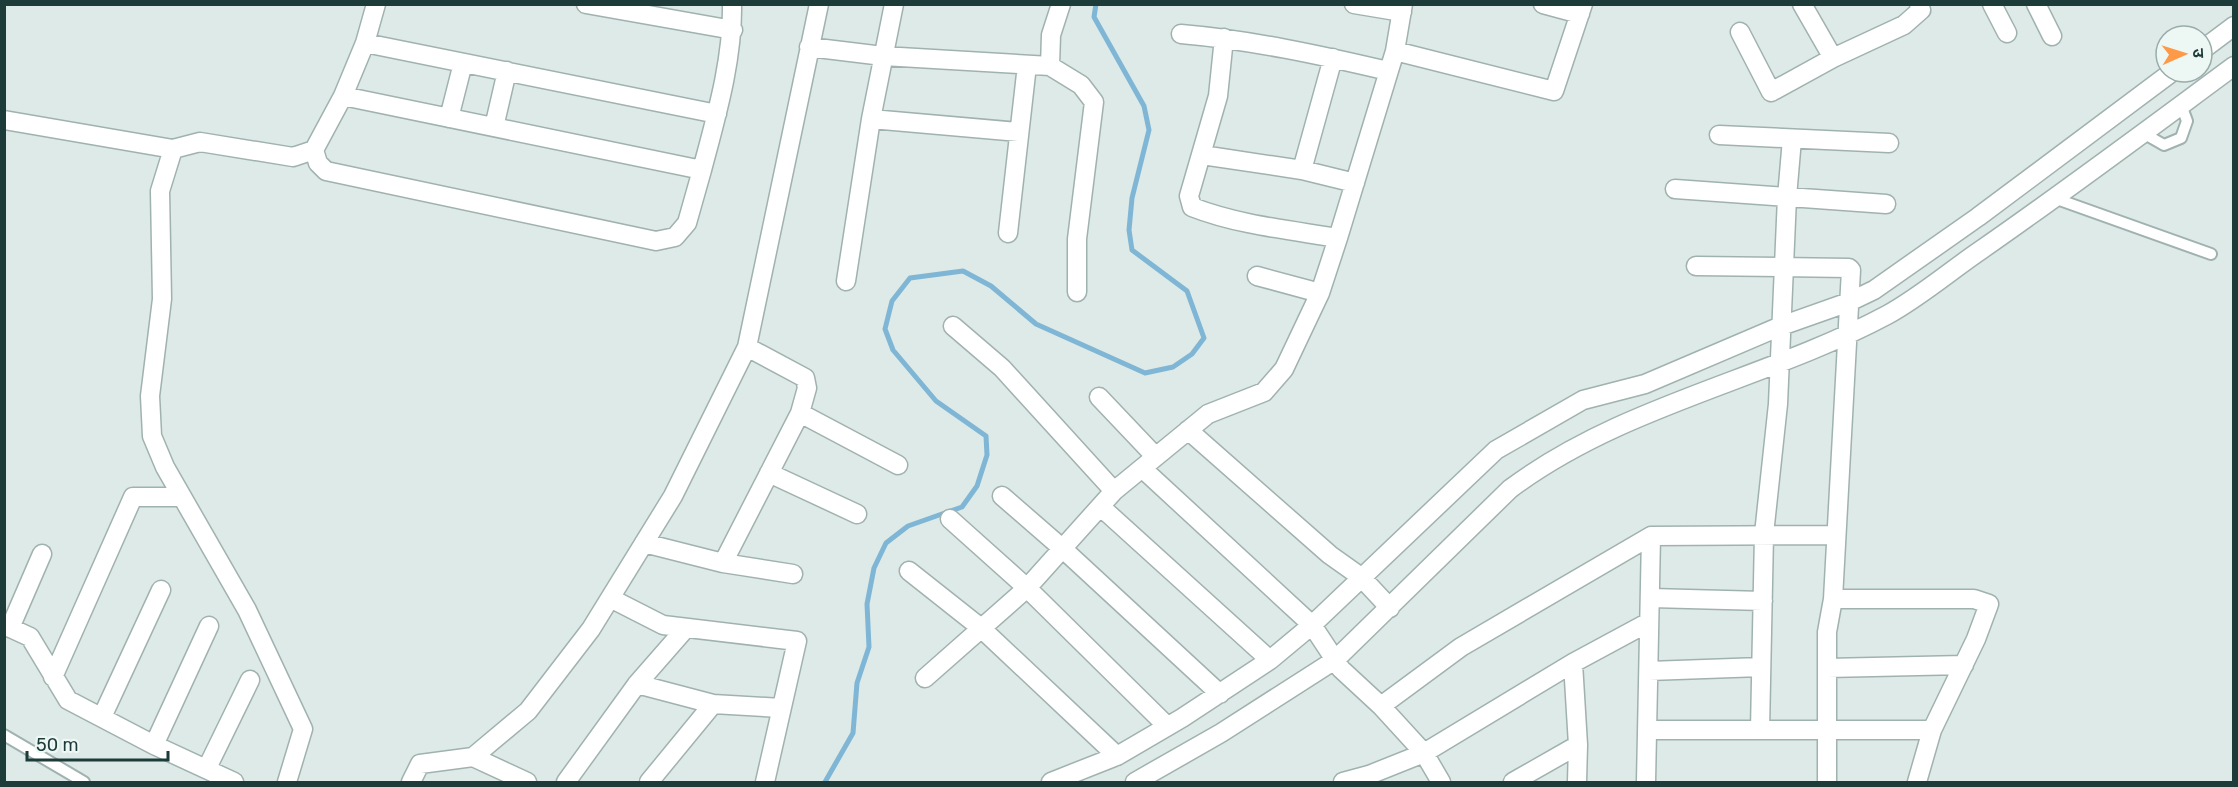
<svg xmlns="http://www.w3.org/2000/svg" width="2238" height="787" viewBox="0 0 2238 787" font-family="Rubik,'Noto Sans Devanagari',sans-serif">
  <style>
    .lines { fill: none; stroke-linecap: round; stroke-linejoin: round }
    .stream { stroke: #7fb6d5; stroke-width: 5 }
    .service-casing { stroke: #a0b2af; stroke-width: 14 }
    .minor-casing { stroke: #a0b2af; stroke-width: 21 }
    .service { stroke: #fff; stroke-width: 10 }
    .minor { stroke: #fff; stroke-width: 18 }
  </style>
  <rect width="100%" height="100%" fill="#ddeae7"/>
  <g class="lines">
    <path class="stream" d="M 825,782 L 853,733 L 857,683 L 869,647 L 867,604 L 874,568 L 886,543 L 908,526 L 962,507 L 977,486 L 987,455 L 986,436 L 936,401 L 893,350 L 885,329 L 892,301 L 910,278 L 963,271 L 991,286 L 1036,324 L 1145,373 L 1173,367 L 1192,354 L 1204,338 L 1187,291 L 1132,250 L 1129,230 L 1132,198 L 1149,130 L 1144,106 L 1094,17 L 1096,4"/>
    <defs>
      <path id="service" d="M 2143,133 L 2164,145 L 2181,138 L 2187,121 L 2181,105
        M 2054,198 L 2211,254
        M 4,735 L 84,782"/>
      <path id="minor" d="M 586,4 L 733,30
        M 1061,4 L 1051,35 L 1050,66 L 1081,85 L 1094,102 L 1077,239 L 1077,292
        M 1354,4 L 1402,12
        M 1543,4 L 1580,14
        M 1802,4 L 1833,58
        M 1992,4 L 2007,33
        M 2036,4 L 2052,36
        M 1740,32 L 1771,92 L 1833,58 L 1904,25 L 1921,10 L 1919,4
        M 1181,34 C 1251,40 1320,55 1388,71
        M 1224,38 L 1218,96 L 1189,196 L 1192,207 C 1238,225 1290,230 1338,238
        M 365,43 L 717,114
        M 809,47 L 883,56 L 1050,66
        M 2202,50 L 2234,26
        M 1395,51 L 1554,91 L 1583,4
        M 343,96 L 702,170 C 716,117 733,60 732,4
        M 449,118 L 463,63
        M 871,119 L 1019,132
        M 4,120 L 173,149
        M 494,127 L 507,71
        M 1719,135 L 1889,143
        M 314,150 L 318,163 L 326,171 L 656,241 L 675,237 L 687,223 L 702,170
        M 1202,155 L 1302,170 L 1355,183
        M 1302,170 L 1333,58
        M 1675,189 L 1886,204
        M 1008,233 L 1027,65
        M 1696,266 L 1849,268 L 1851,270 L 1833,599 L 1827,632 L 1827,782
        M 1257,276 L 1320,293
        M 846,281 L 871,119 L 894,4
        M 953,326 L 1002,368 L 1114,491
        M 747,347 L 805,378 L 807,388 L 800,413
        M 1099,397 L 1155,456
        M 1188,430 L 1330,555 L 1361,577 L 1390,608
        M 1143,469 L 1312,625 L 1341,669 L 1381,706 L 1424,753 L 1441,782
        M 769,473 L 857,514
        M 1002,496 L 1063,549 L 1220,694
        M 1101,507 L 1270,660
        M 950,519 L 1027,588 L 1167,726
        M 644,543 L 723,563 L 793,574
        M 723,563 L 800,413 L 898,465
        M 909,571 L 981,628 L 1117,756
        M 610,598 L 663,625 L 797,641 L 765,782
        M 1651,598 L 1763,601
        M 1833,599 L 1974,599 L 1989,604 L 1976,639 L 1932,730 L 1917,782
        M 4,625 L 30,637 L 68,700 L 154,745 L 234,782
        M 10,628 L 42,554
        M 1573,663 L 1578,745 L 1577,782
        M 1827,668 L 1964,665
        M 1649,671 L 1761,667
        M 53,677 L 133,497 L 182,497
        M 925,678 L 1027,588 L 1114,491 L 1208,414 L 1264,392 L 1284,369 L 1320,293 L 1338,238 L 1395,51 L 1403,4
        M 637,684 L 713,704 L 781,708
        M 1381,706 L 1461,647 L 1651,536 L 1835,535
        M 102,717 L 161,590
        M 1647,730 L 1932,730
        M 1760,730 L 1764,534 L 1778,404 L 1787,197 L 1792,139
        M 154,745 L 209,626
        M 473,757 L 527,782
        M 207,768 L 250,680
        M 287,782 L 303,729 L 247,610 L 165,467 L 152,436 L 150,396 L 162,299 L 160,191 L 173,149 L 200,142 L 293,157 L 314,150 L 343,96 L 365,43 L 376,4
        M 411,782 L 420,764 L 473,757 L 528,711 L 591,629 L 673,496 L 747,347 L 819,4
        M 566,782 L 637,684 L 686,628
        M 649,782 L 713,704
        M 1051,782 L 1117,756 L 1182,718 L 1270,660 L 1312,625 L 1496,450 L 1583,400 L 1645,384 L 1781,326 L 1849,302 L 1874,290 L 1978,217 L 2172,72
        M 1135,782 L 1221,733 L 1335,660 L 1510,489 C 1622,405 1765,380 1887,315 C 1920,297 1950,271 1981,250 C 2066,191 2150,128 2234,66
        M 1343,782 L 1369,775 L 1424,753 L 1573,663 L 1649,622
        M 1513,782 L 1578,745
        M 1646,782 L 1651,536"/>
    </defs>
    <use href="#service" class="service-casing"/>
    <use href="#minor" class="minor-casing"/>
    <use href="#service" class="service"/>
    <use href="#minor" class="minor"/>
  </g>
  <rect width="2238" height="787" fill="none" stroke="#1d3b39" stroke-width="12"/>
  <g transform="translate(2184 54) rotate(87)"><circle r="28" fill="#edf7f4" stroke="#9aaca9" stroke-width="1.5"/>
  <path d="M0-4.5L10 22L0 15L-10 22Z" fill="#fe9947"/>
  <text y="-9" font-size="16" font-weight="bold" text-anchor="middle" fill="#1d3b39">उ</text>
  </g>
  <path d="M27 751v9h141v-9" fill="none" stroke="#1d3b39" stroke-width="3"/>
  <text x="36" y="751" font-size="18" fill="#1d3b39" stroke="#edf7f4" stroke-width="4.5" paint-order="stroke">50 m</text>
</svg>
